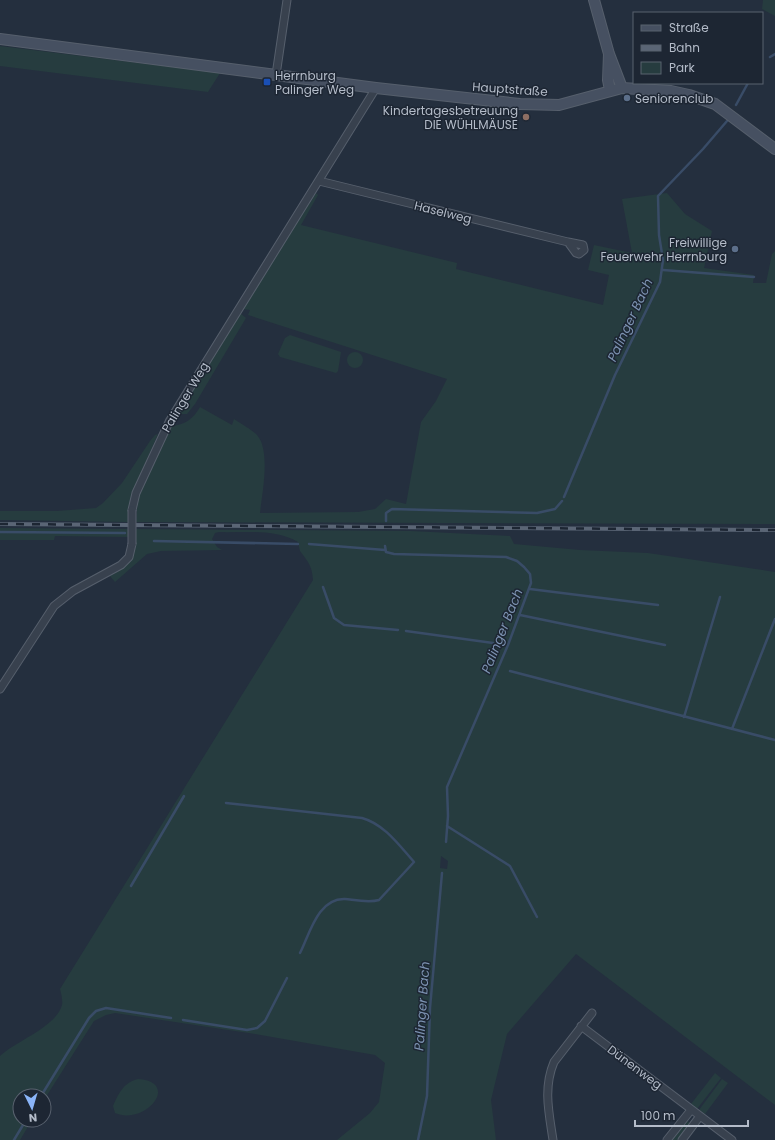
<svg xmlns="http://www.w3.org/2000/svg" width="775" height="1140" viewBox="0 0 775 1140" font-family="Poppins,sans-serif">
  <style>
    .green { fill: #263c3f; fill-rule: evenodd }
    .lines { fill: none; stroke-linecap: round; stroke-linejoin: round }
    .stream { stroke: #394c67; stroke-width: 2.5 }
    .street-casing { stroke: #565f6c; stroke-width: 9 }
    .secondary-casing { stroke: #565f6c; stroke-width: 12 }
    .street { stroke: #38414e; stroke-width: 7 }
    .secondary { stroke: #465061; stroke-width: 10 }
    .rail-casing { stroke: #5a6575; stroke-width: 4 }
    .rail { stroke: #1d2633; stroke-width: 2.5; stroke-dasharray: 8; stroke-linecap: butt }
    .street-bridge-casing { stroke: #565f6c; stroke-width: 9; stroke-linecap: butt }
    .street-bridge { stroke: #38414e; stroke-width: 7 }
    .transit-dot { fill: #1a4fb4; stroke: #1d2633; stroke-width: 1.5 }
    .service-dot { fill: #5c6f8a; stroke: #1d2633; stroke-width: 1.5 }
    .education-dot { fill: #8d6e63; stroke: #1d2633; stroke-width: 1.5 }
    .labels { text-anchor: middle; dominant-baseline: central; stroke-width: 3; stroke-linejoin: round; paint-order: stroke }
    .poi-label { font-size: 12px; fill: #b4bcc9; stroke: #1d2633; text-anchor: start }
    .street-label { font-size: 12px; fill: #b4bcc9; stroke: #1d2633 }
    .water-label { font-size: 13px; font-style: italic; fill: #7c92b1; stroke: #1d2633 }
  </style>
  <rect width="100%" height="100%" fill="#242f3e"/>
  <path class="green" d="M 763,0 L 775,0 L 775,16 L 762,9 Z
    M 0,46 L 220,73 L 208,92 L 0,66 Z
    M 316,193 L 318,195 L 301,225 L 457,263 L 456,269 L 603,305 L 609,275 L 588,270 L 594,245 L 632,253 L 622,199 L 667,193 L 685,214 L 712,231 L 704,268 L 754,275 L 753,283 L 766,283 L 772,254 L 775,251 L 775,524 L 136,522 L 138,497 L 171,426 C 185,425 193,419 200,407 L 232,425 L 234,419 C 241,424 251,429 257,435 C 271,451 262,494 260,513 L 358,512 L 375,509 L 386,499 L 406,504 L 421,422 L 436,401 L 447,379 L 248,315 L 250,310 L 242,309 Z
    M 240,313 L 246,318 L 195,404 L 187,414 L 178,414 Z
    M 290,335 L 341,352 L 338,371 L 336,373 L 280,357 L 278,354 L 285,338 Z
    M347 360a8 8 0 1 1 16 0a8 8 0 1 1-16 0Z
    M 158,434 L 131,496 L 128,522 L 0,520 L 0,511 L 57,511 L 96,508 L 103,503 L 122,483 L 150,441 L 155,435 Z
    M 0,528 L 128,529 L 128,537 L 55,536 L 54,540 L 0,540 Z
    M 135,529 L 411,531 L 510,536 L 514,544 L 580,550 L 648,553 L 775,572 L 775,1105 L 576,954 L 507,1034 L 491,1100 L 496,1140 L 337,1140 L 370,1113 L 379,1102 L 385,1063 L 375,1055 L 255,1034 L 115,1013 L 106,1015 L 94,1021 L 44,1100 L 44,1096 L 20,1096 L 20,1120 L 32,1120 L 20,1140 L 0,1140 L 0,1056 C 16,1041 56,1027 62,1005 C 63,1000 61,993 60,989 L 313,580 C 312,565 308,562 300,551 C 299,548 299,545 298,542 C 275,528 244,533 219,532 L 215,533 L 212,539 L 217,547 L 222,550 L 161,551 L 147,554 L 115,582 L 110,576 C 135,562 135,557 135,529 ZM 441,856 L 448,861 L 447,869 L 440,868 Z
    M 715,1073 L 721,1078 L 697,1109 L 691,1104 Z
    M 138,1079 C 181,1082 146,1126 115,1113 L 113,1106 C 119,1093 123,1083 138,1079 Z
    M 722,1079 L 728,1083 L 705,1114 L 699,1110 Z
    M 688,1121 L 690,1124 L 678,1140 L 672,1140 Z"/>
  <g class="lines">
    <path class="stream" d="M 770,57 L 775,54
      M 736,105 L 748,83
      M 663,270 L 754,277
      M 564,497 L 615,375 L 660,282 L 663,260 L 659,235 L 658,196 L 703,149 L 727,121
      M 386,521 L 386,513 L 392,509 L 537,513 L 555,509 L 562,501
      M 0,532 L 125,533
      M 154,541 L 298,544
      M 309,544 L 385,550
      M 385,546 L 386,552 L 394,554 L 506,557 L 517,561 L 524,567 L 530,574 L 531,583 L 508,645 L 447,787 L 448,816 L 446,842
      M 323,587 L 334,618 L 344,625 L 398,630
      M 530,589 L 658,605
      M 520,615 L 665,645
      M 406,631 L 493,643
      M 510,671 L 775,740
      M 684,717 L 720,597
      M 732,729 L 775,619
      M 226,803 L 362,818 C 384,824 399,845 414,862 L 379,900 C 369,903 355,900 345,899 C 318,898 310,933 300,953
      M 447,826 L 510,866 L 537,917
      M 131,886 L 184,796
      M 183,1020 L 247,1030 L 257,1028 L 265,1021 L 287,978
      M 41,1096 L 89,1018 L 96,1011 L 106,1008 L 171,1018
      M 14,1140 L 26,1120
      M 418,1140 L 427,1096 L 430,1008 L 442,873"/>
    <defs>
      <path id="street" d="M 276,75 L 287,0
        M 319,181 L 568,242 L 576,253 L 579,254 L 584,250 L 583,245 L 568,242
        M 132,510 L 136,493 L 170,420 L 376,88
        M 0,689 L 54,606 L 73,591 L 121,565 L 129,557 L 132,544
        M 581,1026 L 732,1140
        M 553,1140 C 549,1113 543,1088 554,1062 L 592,1013
        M 667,1140 L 691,1110
        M 682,1140 L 700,1116"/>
      <path id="secondary" d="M 594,0 L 609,54 L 622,88
        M 0,39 L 376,88 L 520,104 L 559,105 L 622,88 L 671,91 L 689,95 L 715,104 L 775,149
        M 609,54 L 608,80 L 610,90"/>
    </defs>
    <use href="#street" class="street-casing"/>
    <use href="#secondary" class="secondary-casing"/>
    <use href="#street" class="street"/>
    <use href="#secondary" class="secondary"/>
    <defs>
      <path id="rail" d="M 0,524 L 775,530"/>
    </defs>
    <use href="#rail" class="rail-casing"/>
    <use href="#rail" class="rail"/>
    <defs>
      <path id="street-bridge" d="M 132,544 L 132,510"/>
    </defs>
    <use href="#street-bridge" class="street-bridge-casing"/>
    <use href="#street-bridge" class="street-bridge"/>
  </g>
  <rect class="transit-dot" x="263" y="78" width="8" height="8" rx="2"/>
  <g class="service-dot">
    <circle cx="627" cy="98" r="4"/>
    <circle cx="735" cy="249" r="4"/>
  </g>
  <circle class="education-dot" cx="526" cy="117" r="4"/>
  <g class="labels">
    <g class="poi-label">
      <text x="275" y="75">Herrnburg<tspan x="275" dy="14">Palinger Weg</tspan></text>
      <text x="635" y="98">Seniorenclub</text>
      <text x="518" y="110" text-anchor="end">Kindertagesbetreuung<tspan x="518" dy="14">DIE WÜHLMÄUSE</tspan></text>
      <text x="727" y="242" text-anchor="end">Freiwillige<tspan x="727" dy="14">Feuerwehr Herrnburg</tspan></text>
    </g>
    <g class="street-label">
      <text transform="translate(510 89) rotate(4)">Hauptstraße</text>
      <text transform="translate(443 212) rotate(14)">Haselweg</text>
      <text transform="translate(185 397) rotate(-59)">Palinger Weg</text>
      <text transform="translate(635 1067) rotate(37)">Dünenweg</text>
    </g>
    <g class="water-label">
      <text transform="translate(630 320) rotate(-65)">Palinger Bach</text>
      <text transform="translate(502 631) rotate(-68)">Palinger Bach</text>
      <text transform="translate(422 1006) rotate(-86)">Palinger Bach</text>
    </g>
  </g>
  <rect x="633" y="12" width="130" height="72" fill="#1d2633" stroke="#59626f"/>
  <rect x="641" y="25" width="20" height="6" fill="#465061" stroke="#59626f"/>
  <text x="669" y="32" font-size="12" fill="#b4bcc9">Straße</text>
  <rect x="641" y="45" width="20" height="6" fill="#5a6575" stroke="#59626f"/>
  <text x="669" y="52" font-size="12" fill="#b4bcc9">Bahn</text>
  <rect x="641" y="62" width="20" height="12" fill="#263c3f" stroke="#59626f"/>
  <text x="669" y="72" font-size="12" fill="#b4bcc9">Park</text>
  <g transform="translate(32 1108) rotate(175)"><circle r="19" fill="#1d2633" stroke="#59626f"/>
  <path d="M0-3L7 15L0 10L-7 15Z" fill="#8ab4f8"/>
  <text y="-6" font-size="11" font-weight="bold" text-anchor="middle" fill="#b4bcc9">N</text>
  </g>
  <path d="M635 1120v6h113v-6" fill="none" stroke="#b4bcc9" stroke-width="2"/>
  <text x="641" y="1120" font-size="12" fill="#b4bcc9" stroke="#1d2633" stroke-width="3" paint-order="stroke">100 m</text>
</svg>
